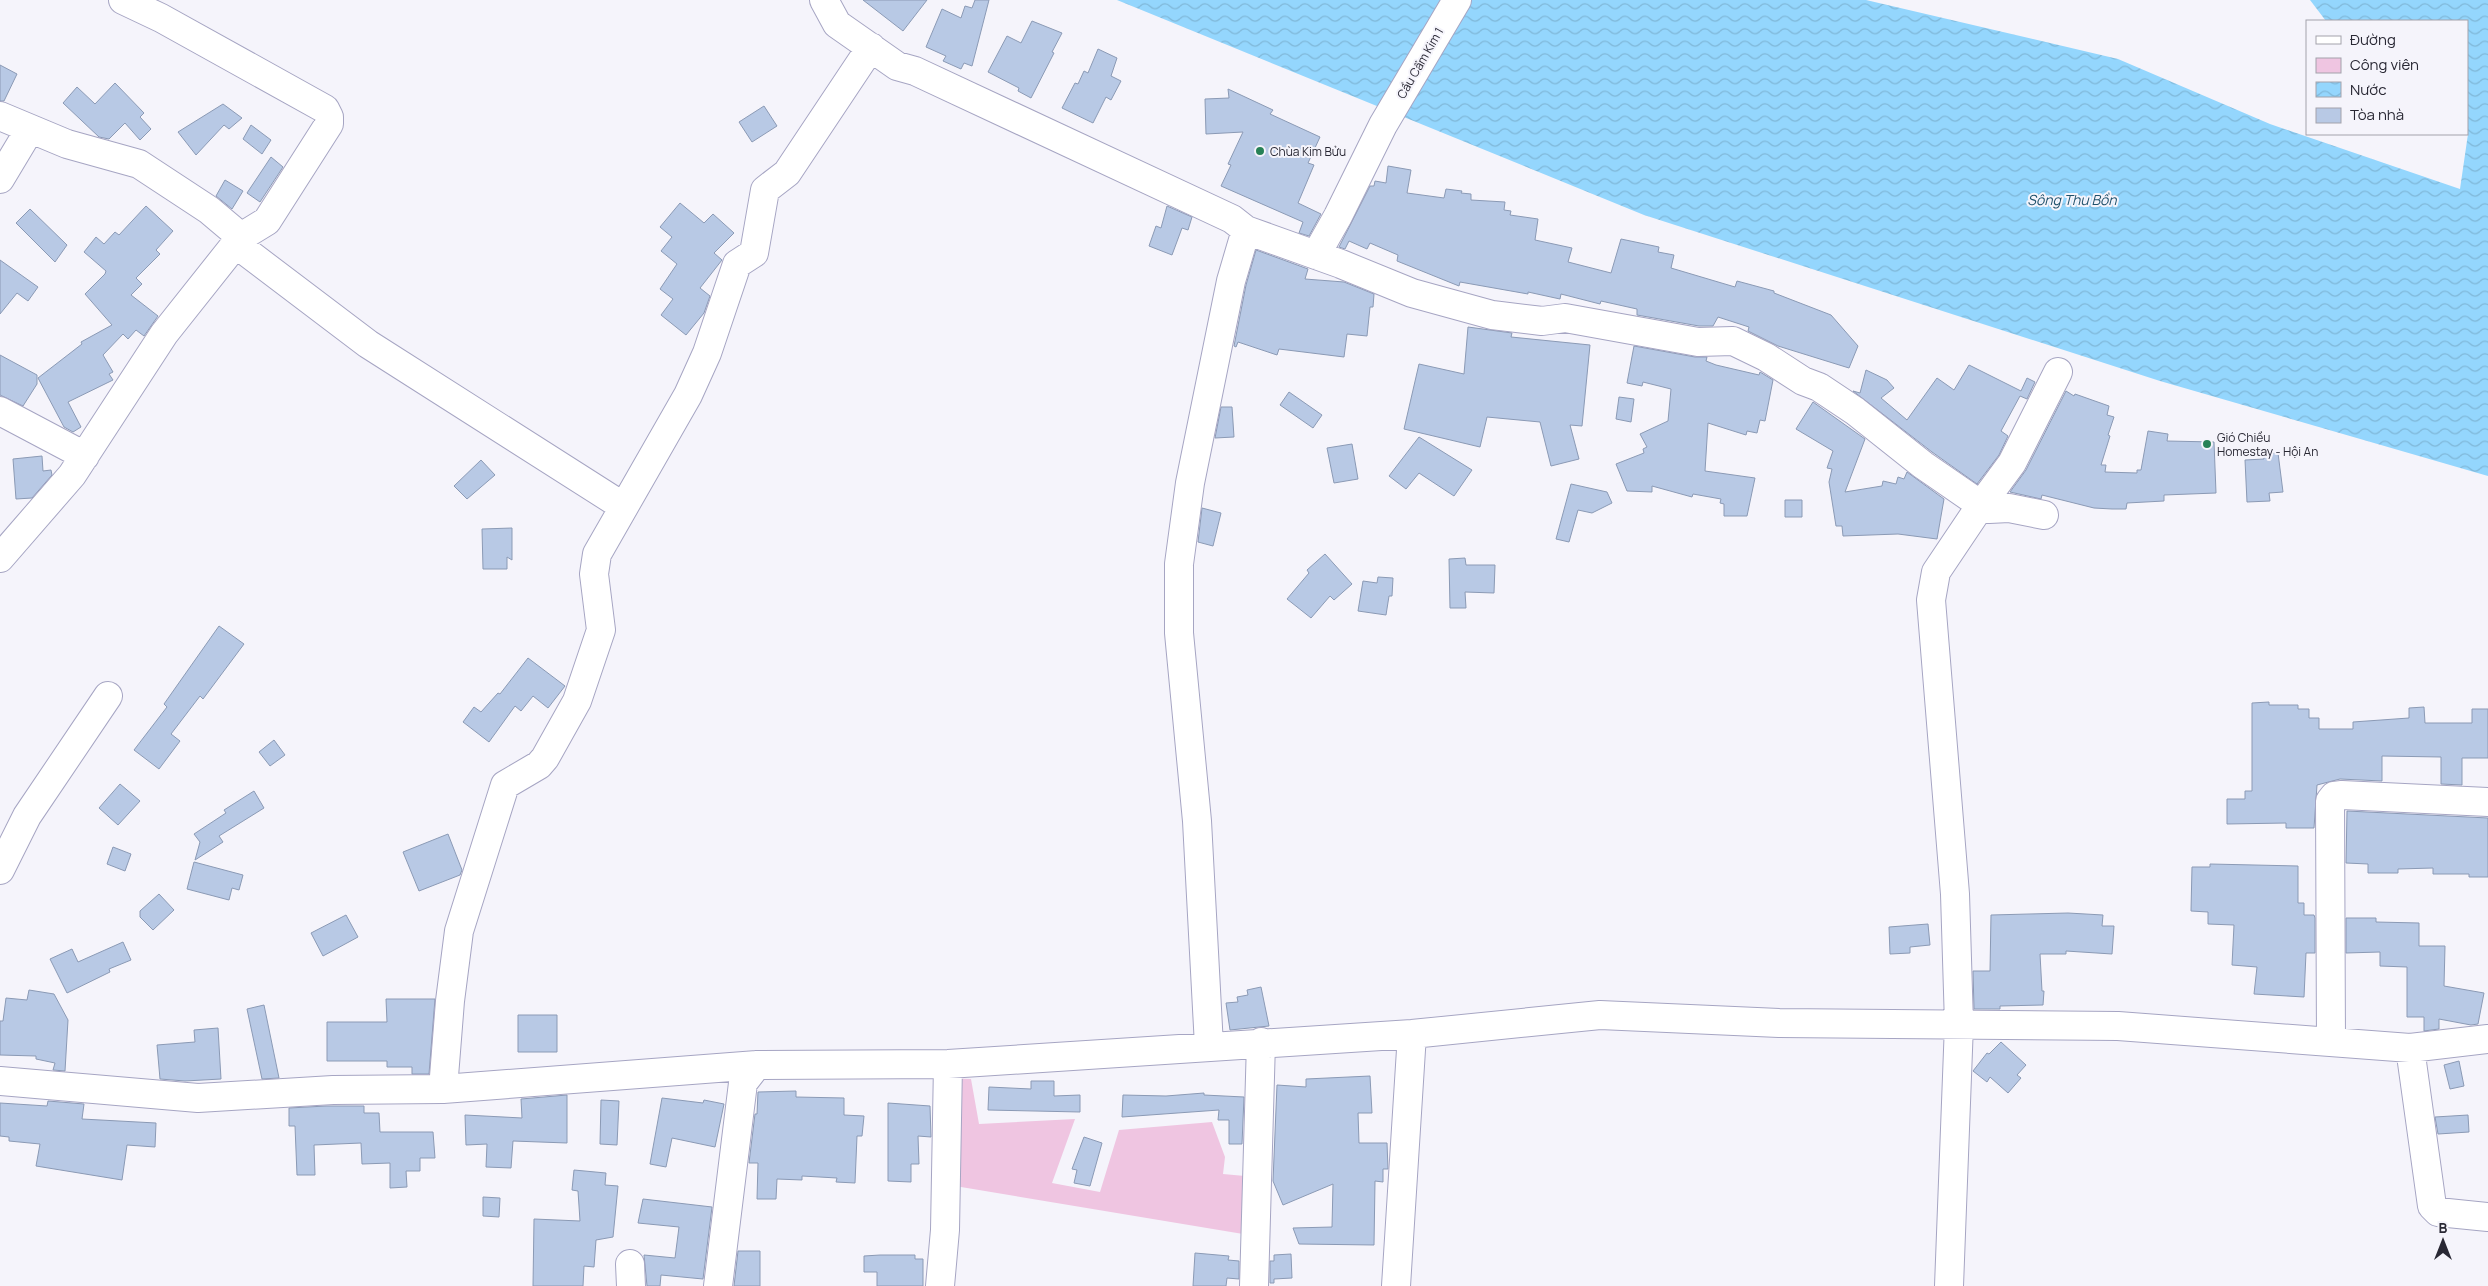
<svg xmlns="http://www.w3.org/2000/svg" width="2488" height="1286" viewBox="0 0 2488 1286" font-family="Manrope,sans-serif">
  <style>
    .green { fill: #efc5e1 }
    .water { fill: url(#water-waves) }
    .building { fill: #b8c9e5; stroke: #8b9ab5 }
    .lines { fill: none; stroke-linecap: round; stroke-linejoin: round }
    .minor-casing { stroke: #a6a5c3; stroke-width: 30 }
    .minor { stroke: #fff; stroke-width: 28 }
    .poi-dot { fill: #278156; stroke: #f5f4fb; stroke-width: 2 }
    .labels { text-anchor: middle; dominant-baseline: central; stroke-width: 4; stroke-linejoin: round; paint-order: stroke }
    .street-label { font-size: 12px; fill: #292834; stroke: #f5f4fb }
    .poi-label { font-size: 12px; fill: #292834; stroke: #f5f4fb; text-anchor: start }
    .water-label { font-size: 14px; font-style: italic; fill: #1f516c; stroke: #f5f4fb }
  </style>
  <defs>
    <pattern id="water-waves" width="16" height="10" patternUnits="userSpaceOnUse" patternTransform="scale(1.25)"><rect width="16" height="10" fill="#94d6fd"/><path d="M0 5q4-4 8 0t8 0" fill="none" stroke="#80b8d9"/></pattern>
  </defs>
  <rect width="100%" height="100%" fill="#f5f4fb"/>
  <path class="green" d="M 941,1078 L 971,1079 L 979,1124 L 1075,1119 L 1052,1183 L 1100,1192 L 1119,1130 L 1212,1122 L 1225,1157 L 1223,1174 L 1256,1177 L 1249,1235 L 931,1182 Z"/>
  <path class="water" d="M 1117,0 L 1866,0 L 2118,59 L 2270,124 L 2460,189 L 2468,134 L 2467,21 L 2326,21 L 2310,0 L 2488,0 L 2488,476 L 2160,381 L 1644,215 Z"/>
  <path class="building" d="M 863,0 L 927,0 L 903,31 Z
    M 975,0 L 989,0 L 972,66 L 964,63 L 961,69 L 943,61 L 946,56 L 926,47 L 942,9 L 961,18 L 965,6 L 972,8 Z
    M 1032,21 L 1062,33 L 1052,52 L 1054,53 L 1031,98 L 1018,91 L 1019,88 L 988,72 L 1007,36 L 1021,43 Z
    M 1098,49 L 1117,58 L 1111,76 L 1121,81 L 1111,100 L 1106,97 L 1093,123 L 1062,108 L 1075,83 L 1078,84 L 1084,71 L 1088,73 Z
    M 0,65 L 17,74 L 4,101 L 0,101 Z
    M 115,83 L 144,113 L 140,117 L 151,129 L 140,140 L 125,123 L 109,139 L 99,137 L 63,103 L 77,87 L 95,104 Z
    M 1228,89 L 1273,110 L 1270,114 L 1320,137 L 1308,163 L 1314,165 L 1298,203 L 1321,214 L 1309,236 L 1299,233 L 1303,222 L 1221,186 L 1231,165 L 1228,164 L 1243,132 L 1206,134 L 1205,99 L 1229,98 Z
    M 223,104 L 242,118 L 229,129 L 224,125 L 196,155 L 178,132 Z
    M 764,106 L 777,126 L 752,142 L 739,122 Z
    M 251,125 L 271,140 L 262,154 L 243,139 Z
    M 271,157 L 283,167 L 260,202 L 247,193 Z
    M 1388,166 L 1411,170 L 1407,193 L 1444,198 L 1446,189 L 1462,191 L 1461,193 L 1471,194 L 1471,200 L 1505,202 L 1504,210 L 1511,211 L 1510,215 L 1538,219 L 1535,240 L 1572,248 L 1568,262 L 1611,273 L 1621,239 L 1659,247 L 1658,252 L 1674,255 L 1671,268 L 1735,287 L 1737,281 L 1774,291 L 1774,293 L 1831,315 L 1858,346 L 1849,368 L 1778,346 L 1748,331 L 1749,327 L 1718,317 L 1713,326 L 1699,326 L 1637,315 L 1637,309 L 1601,301 L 1600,304 L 1561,294 L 1560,299 L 1528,292 L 1528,294 L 1460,282 L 1459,286 L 1397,261 L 1398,255 L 1370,243 L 1367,249 L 1349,241 L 1345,249 L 1339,247 L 1370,186 L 1374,186 L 1375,181 L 1386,183 Z
    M 225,180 L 243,191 L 232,209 L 216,196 Z
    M 680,203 L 704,223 L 713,214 L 734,233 L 714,253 L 722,260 L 700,288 L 710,296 L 704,313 L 686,335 L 661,315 L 673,299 L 660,289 L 677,264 L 661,251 L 672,237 L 660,227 Z
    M 146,206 L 173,231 L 156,250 L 160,254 L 136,278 L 142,284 L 131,295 L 158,316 L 144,336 L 136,330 L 128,339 L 123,334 L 103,355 L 113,372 L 109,374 L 113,380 L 68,402 L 81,427 L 73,432 L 64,427 L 38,378 L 82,344 L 81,342 L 112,325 L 85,294 L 105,274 L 106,271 L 84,252 L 96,237 L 104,244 L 115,232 L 119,235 Z
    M 1167,206 L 1192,217 L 1188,230 L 1182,228 L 1172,255 L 1149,246 L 1156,226 L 1161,228 Z
    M 30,209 L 67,245 L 55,262 L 16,223 Z
    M 1256,250 L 1308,269 L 1305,279 L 1344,282 L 1374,294 L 1373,307 L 1370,307 L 1367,336 L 1347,334 L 1344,357 L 1279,349 L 1277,355 L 1238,342 L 1236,347 L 1234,346 L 1246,285 Z
    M 0,260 L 38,287 L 28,301 L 17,293 L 0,314 Z
    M 1468,327 L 1512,333 L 1511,337 L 1590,345 L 1582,426 L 1570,425 L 1579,459 L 1551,466 L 1540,422 L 1487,417 L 1480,447 L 1404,429 L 1419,364 L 1464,374 Z
    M 1634,346 L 1695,357 L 1707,357 L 1706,361 L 1716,365 L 1759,375 L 1760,372 L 1773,380 L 1765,421 L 1760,420 L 1757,433 L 1747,431 L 1746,435 L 1708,423 L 1705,471 L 1755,478 L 1747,516 L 1724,516 L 1724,504 L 1720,503 L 1721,499 L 1693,494 L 1692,497 L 1652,486 L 1652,492 L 1627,491 L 1616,464 L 1644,453 L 1643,449 L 1647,447 L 1640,434 L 1668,421 L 1671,389 L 1643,382 L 1642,386 L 1627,383 Z
    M 0,355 L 37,375 L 37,384 L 23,406 L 0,395 Z
    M 1969,365 L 2021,391 L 2027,378 L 2035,382 L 2027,399 L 2020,396 L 2001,431 L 2008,436 L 1999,455 L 1977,484 L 1932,452 L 1853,391 L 1860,393 L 1866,370 L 1887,380 L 1894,388 L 1881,398 L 1907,420 L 1937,378 L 1954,390 Z
    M 2066,391 L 2074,396 L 2075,394 L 2109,406 L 2107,415 L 2114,417 L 2108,435 L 2110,436 L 2101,465 L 2106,465 L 2105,472 L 2137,473 L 2137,470 L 2141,470 L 2148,431 L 2168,434 L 2167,441 L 2214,442 L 2216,493 L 2164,495 L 2164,501 L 2127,503 L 2126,509 L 2112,509 L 2094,508 L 2042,495 L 2041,499 L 2010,492 L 2026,470 Z
    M 1289,392 L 1322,415 L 1313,428 L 1280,405 Z
    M 1619,397 L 1634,399 L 1631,422 L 1616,419 Z
    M 1813,402 L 1865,439 L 1845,492 L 1882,486 L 1883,481 L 1896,484 L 1898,477 L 1904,479 L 1907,472 L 1944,499 L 1937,539 L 1898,534 L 1843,536 L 1842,526 L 1836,526 L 1829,482 L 1832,469 L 1827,468 L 1833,451 L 1796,429 Z
    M 1221,407 L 1232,407 L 1234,437 L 1215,438 Z
    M 1419,437 L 1472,470 L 1454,496 L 1419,473 L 1406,489 L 1389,476 Z
    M 1352,444 L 1358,479 L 1334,483 L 1327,448 Z
    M 2278,453 L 2283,492 L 2269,493 L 2270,501 L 2247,502 L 2245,460 L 2264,459 L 2263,454 Z
    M 42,456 L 43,471 L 51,470 L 52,475 L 32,498 L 16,499 L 13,459 Z
    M 481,460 L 495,475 L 467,499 L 454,486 Z
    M 1571,484 L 1607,492 L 1612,503 L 1592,513 L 1578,510 L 1569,542 L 1556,539 Z
    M 1785,500 L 1802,500 L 1802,517 L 1785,517 Z
    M 1202,508 L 1221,513 L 1213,546 L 1198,542 Z
    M 512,528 L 512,560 L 507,557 L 507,569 L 483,569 L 482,529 Z
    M 1325,554 L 1352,584 L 1334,600 L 1330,596 L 1311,618 L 1287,599 L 1309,573 L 1307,570 Z
    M 1465,558 L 1466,565 L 1495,565 L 1494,593 L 1465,592 L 1466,608 L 1450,608 L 1449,559 Z
    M 1378,577 L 1393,578 L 1392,596 L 1389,596 L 1386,615 L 1358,611 L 1363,581 L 1377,583 Z
    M 219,626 L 244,644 L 203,699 L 200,696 L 171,734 L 180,741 L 159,769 L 134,750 L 167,707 L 164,704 Z
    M 528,658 L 565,686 L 548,708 L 533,696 L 521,711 L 515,706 L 489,742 L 463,722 L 474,707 L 481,712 L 498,693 L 500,694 Z
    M 2269,702 L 2269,705 L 2298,705 L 2298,709 L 2309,709 L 2309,718 L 2319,718 L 2319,729 L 2353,729 L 2353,722 L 2409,718 L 2409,708 L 2424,707 L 2425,723 L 2472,723 L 2472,709 L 2488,709 L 2488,758 L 2462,758 L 2462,785 L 2441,784 L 2441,757 L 2382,756 L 2382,781 L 2340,779 L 2317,785 L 2314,828 L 2286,828 L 2286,823 L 2227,824 L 2227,799 L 2245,799 L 2245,791 L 2252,791 L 2252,703 Z
    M 274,740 L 285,755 L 270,766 L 259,752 Z
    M 120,784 L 140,801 L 118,825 L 99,808 Z
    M 254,791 L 264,808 L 219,836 L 223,842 L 195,860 L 200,842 L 194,834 L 226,813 L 224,810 Z
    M 2347,811 L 2488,818 L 2488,877 L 2469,877 L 2469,874 L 2433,874 L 2433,868 L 2398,869 L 2398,873 L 2368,873 L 2368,864 L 2346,863 Z
    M 448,834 L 462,870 L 460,875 L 419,891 L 403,852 Z
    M 113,847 L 131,854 L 125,871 L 107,864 Z
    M 194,862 L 243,875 L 239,890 L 232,888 L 229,900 L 187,889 Z
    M 2210,864 L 2298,866 L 2298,903 L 2304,903 L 2304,915 L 2314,915 L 2315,918 L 2315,953 L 2306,953 L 2304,997 L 2254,994 L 2257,967 L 2232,965 L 2234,925 L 2208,924 L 2208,912 L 2191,911 L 2192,867 L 2210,867 Z
    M 159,894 L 174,910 L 153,930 L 140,917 L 140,911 Z
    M 2068,913 L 2103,915 L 2102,926 L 2114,926 L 2112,954 L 2066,951 L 2066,954 L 2040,954 L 2042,991 L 2044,991 L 2043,1005 L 2000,1006 L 2000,1009 L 1974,1009 L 1973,971 L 1990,971 L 1991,915 Z
    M 346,915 L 358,937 L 323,956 L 311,933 Z
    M 2346,918 L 2376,918 L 2376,922 L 2419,923 L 2419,946 L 2445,946 L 2444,986 L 2484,993 L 2478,1024 L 2471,1025 L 2439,1019 L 2439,1029 L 2424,1031 L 2424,1017 L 2407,1017 L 2407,967 L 2380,966 L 2380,952 L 2346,953 Z
    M 1928,924 L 1930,945 L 1910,947 L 1910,953 L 1890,954 L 1889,927 Z
    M 123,942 L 131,960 L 109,969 L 110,972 L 67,993 L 50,959 L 72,949 L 78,962 Z
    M 1261,987 L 1269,1026 L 1230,1030 L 1226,1003 L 1238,1002 L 1237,997 L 1248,995 L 1247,990 Z
    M 29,990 L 54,994 L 68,1020 L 65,1071 L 53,1070 L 55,1063 L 36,1059 L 36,1056 L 0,1055 L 0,1021 L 3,1021 L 6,998 L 27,1000 Z
    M 386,999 L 435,999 L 429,1074 L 412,1074 L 412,1067 L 387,1067 L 387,1061 L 327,1061 L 327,1022 L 387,1022 Z
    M 264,1005 L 279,1078 L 262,1079 L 247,1009 Z
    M 518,1015 L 557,1015 L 557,1052 L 518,1052 Z
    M 218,1028 L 221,1079 L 185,1081 L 160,1079 L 157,1045 L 195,1042 L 194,1030 Z
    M 2001,1042 L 2026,1065 L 2017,1075 L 2021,1078 L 2008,1093 L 1990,1077 L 1987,1082 L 1973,1071 L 1987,1053 L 1989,1054 Z
    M 2459,1061 L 2464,1086 L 2450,1089 L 2444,1065 Z
    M 1370,1076 L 1372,1113 L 1358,1113 L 1359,1143 L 1387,1143 L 1388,1169 L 1383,1169 L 1383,1182 L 1375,1181 L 1374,1245 L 1299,1244 L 1293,1228 L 1332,1227 L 1333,1184 L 1283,1205 L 1273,1181 L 1277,1085 L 1306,1087 L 1306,1079 Z
    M 1031,1081 L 1054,1081 L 1054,1096 L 1080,1095 L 1080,1112 L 988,1110 L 989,1087 L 1031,1089 Z
    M 796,1091 L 796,1097 L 844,1098 L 844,1115 L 864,1116 L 862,1136 L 857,1136 L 855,1183 L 836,1182 L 837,1178 L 802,1176 L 802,1180 L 777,1179 L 776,1199 L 757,1199 L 758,1163 L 749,1163 L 755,1114 L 757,1114 L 758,1092 Z
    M 1204,1093 L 1204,1095 L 1244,1097 L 1242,1144 L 1229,1144 L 1229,1120 L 1218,1120 L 1219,1110 L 1122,1117 L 1123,1095 L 1166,1096 Z
    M 567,1095 L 567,1143 L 513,1141 L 511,1168 L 486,1167 L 487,1144 L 466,1145 L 465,1115 L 522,1118 L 521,1099 Z
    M 662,1098 L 703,1103 L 704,1100 L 724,1104 L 715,1147 L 672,1138 L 666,1167 L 650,1164 Z
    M 601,1100 L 619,1101 L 617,1145 L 600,1144 Z
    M 48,1101 L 84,1104 L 82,1119 L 156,1123 L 155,1147 L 127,1145 L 122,1180 L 36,1166 L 40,1144 L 9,1141 L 9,1137 L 0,1136 L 0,1103 L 47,1106 Z
    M 888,1103 L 930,1106 L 931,1137 L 918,1136 L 919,1164 L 911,1164 L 911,1182 L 888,1181 Z
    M 326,1106 L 364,1106 L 364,1113 L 379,1113 L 380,1132 L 433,1132 L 435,1158 L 420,1158 L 420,1171 L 406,1171 L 407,1187 L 390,1188 L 390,1163 L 362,1164 L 361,1143 L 314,1145 L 315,1175 L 297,1175 L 295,1126 L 289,1126 L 289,1108 Z
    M 2468,1115 L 2469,1132 L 2438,1134 L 2435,1117 Z
    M 1084,1137 L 1102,1143 L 1090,1186 L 1074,1183 L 1077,1170 L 1072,1169 Z
    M 574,1170 L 606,1173 L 605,1185 L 618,1186 L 613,1237 L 596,1240 L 594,1267 L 584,1266 L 583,1286 L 533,1286 L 534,1219 L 580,1221 L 578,1191 L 572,1190 Z
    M 483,1197 L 500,1198 L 499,1217 L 483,1216 Z
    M 643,1199 L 712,1207 L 703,1279 L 661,1275 L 660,1286 L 647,1286 L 644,1255 L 675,1258 L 679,1227 L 638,1223 Z
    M 738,1251 L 760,1251 L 760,1286 L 734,1286 Z
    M 1195,1253 L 1229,1256 L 1228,1260 L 1239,1261 L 1239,1279 L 1227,1278 L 1226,1286 L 1193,1286 Z
    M 1291,1254 L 1292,1278 L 1274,1279 L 1274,1283 L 1270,1283 L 1270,1261 L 1274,1261 L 1274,1255 Z
    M 880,1255 L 915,1255 L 915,1259 L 923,1259 L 923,1286 L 877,1286 L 877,1272 L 864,1272 L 864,1256 Z"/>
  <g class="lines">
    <defs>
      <path id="minor" d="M 824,0 L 837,24 L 897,66 L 915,71 L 1232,219 L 1246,230 L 1341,264 L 1412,293 L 1492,315 L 1542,321 L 1565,318 L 1698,342 L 1733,341 L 1766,357 L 1803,381 L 1819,387 L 1855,411 L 1923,465 L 1981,505 L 1989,509 L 2009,508 L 2044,515
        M 0,116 L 67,144 L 139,164 L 209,210 L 241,237
        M 0,179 L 30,129
        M 236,244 L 368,344 L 624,507
        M 1316,255 L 1338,216 L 1383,125 L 1457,0
        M 0,411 L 85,456
        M 0,558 L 72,475 L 164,334 L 241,237 L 267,221 L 329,124 L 329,117 L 325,109 L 161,18 L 123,0
        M 0,870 L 27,816 L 108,696
        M 2331,1042 L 2330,801 L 2334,796 L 2342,795 L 2488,802
        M 1209,1046 L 1197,821 L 1179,633 L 1179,564 L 1190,483 L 1231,281 L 1246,230
        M 2410,1048 L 2432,1206 L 2438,1212 L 2488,1217
        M 0,1081 L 198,1098 L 333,1090 L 443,1089 L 757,1065 L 948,1064 L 1412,1034 L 1600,1015 L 1779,1023 L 2118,1026 L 2410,1048 L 2488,1039
        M 443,1089 L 450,1001 L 459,931 L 505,785 L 539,765 L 545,758 L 577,701 L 601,630 L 594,574 L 597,554 L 688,395 L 707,353 L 737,264 L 754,253 L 765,190 L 787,173 L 871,47
        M 630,1264 L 631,1286
        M 718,1286 L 743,1083 L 757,1065
        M 940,1286 L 945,1230 L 948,1064
        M 1254,1286 L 1261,1042
        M 1396,1286 L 1412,1034
        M 1949,1286 L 1959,1024 L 1955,894 L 1931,600 L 1936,572 L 1981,505 L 2012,463 L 2058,372"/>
    </defs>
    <use href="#minor" class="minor-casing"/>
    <use href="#minor" class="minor"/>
  </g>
  <g class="poi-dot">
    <circle cx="1260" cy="151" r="5"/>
    <circle cx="2207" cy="444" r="5"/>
  </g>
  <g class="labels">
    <g class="street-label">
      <text transform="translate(1420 63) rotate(-60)">Cầu Cẩm Kim 1</text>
    </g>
    <g class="poi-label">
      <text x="1270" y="151">Chùa Kim Bửu</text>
      <text x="2217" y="437">Gió Chiều<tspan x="2217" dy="14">Homestay - Hội An</tspan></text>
    </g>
    <g class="water-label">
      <text x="2072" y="199">Sông Thu Bồn</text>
    </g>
  </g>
  <rect x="2306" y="20" width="162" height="115" fill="#f5f4fb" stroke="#a3a2ab"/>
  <rect x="2316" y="36" width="25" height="8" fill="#ffffff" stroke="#a3a2ab"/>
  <text x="2350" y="45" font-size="15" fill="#292834">Đường</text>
  <rect x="2316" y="58" width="25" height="15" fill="#efc5e1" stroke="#a3a2ab"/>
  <text x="2350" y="70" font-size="15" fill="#292834">Công viên</text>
  <rect x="2316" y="82" width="25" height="15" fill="url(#water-waves)" stroke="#a3a2ab"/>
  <text x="2350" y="95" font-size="15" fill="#292834">Nước</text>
  <rect x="2316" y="108" width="25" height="15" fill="#b8c9e5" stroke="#a3a2ab"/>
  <text x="2350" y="120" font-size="15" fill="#292834">Tòa nhà</text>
  <g transform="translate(2443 1241)" stroke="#f5f4fb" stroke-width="4" paint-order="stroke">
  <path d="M0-4L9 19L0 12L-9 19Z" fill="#292834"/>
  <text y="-8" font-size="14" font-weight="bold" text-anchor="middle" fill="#292834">B</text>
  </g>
</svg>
